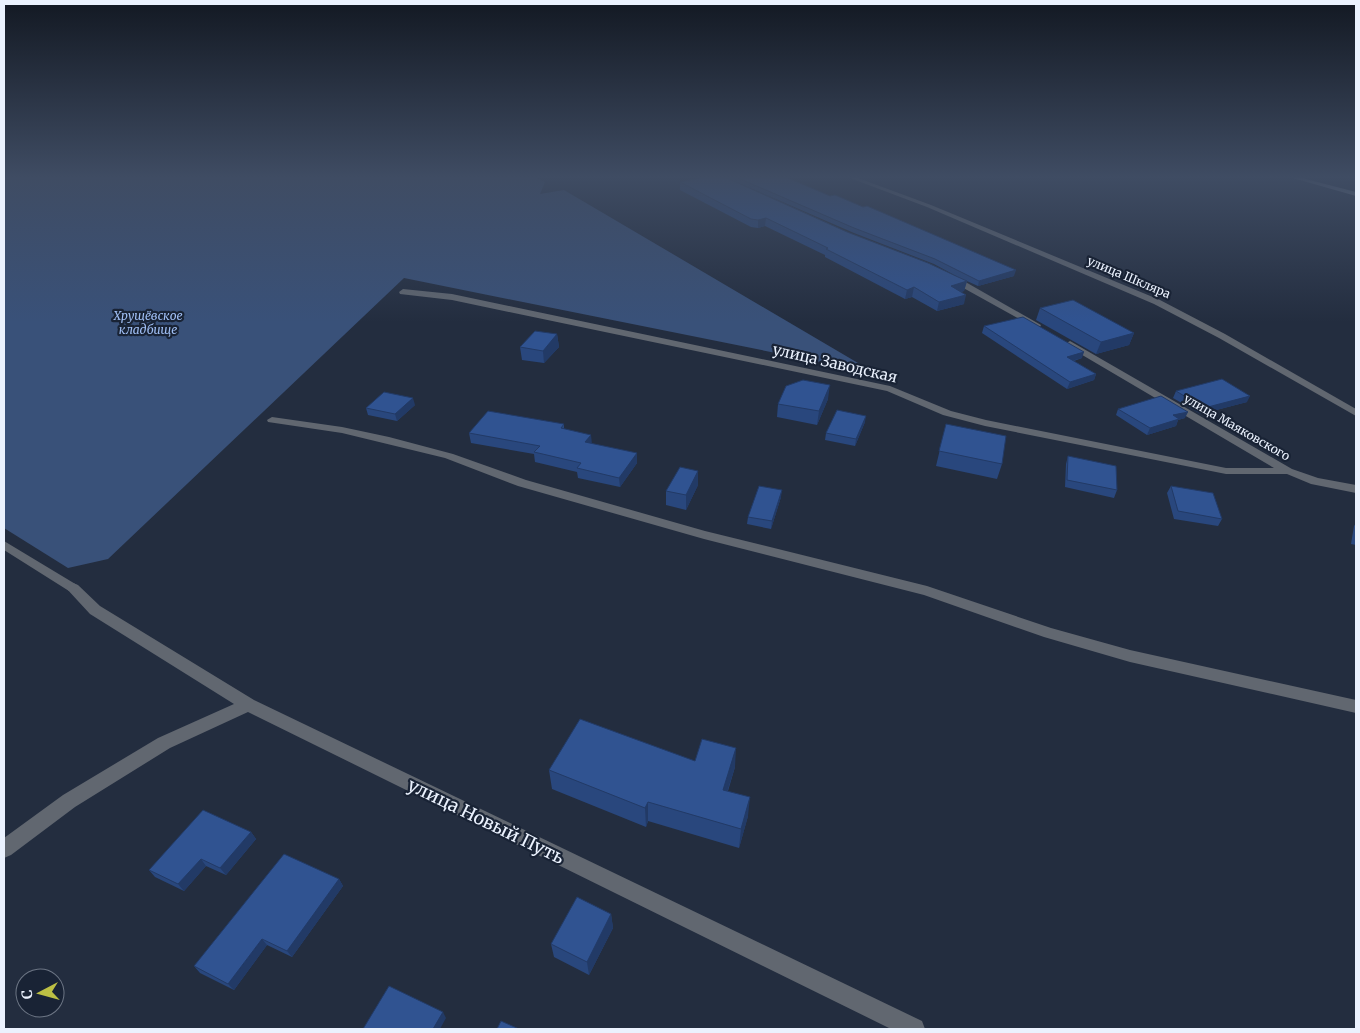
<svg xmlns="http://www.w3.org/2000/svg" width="1360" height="1033" viewBox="0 0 1360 1033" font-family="Merriweather,serif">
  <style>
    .green { fill: #395179 }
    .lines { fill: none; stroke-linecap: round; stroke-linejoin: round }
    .lane { fill: #616770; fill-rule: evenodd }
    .street { fill: #616770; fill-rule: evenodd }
    .secondary { fill: #7e8796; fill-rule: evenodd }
    .wall { fill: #29477d; fill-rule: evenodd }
    .shaded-wall { fill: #223a66 }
    .building { fill: #305391; stroke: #223a66 }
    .labels { text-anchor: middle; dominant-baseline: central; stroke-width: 4.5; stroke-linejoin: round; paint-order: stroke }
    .far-street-label { font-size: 12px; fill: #ebf2fe; stroke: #192335 }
    .far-park-label { font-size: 12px; font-style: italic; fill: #a1c0f6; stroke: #192335 }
    .street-label { font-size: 15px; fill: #ebf2fe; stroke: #192335 }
    .near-street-label { font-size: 18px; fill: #ebf2fe; stroke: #192335 }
  </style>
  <rect width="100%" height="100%" fill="#232d3f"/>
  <path class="green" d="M 4,178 L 537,178 L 545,182 L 540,194 L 564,190 L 875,373 L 404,278 L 108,559 L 68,568 L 4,528 Z"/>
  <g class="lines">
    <path class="lane" d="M 4,178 L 9,178 L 4,180 Z
      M 4,541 L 77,585 L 79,588 L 77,591 L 69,591 L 4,550 Z"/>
    <path class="street" d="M 850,178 L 858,178 L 931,205 L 1160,300 L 1225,334 L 1356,409 L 1356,416 L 1219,338 L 1154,304 L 927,207 Z
      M 949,276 L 955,276 L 1041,325 L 1040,327 L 1034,327 L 949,280 Z
      M 403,289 L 452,294 L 890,386 L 951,411 L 986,420 L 1226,468 L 1274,468 L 1067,346 L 1065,344 L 1070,341 L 1292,469 L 1318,478 L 1356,485 L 1356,493 L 1311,484 L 1287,474 L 1226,474 L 985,426 L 943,415 L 887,391 L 452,300 L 400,294 L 399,292 Z
      M 272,417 L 342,427 L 389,437 L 453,454 L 526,480 L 705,531 L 927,586 L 1051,628 L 1130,650 L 1356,700 L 1356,713 L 1130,662 L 1044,637 L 924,595 L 704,539 L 518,486 L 445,458 L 342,433 L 268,422 L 267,420 Z
      M 73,583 L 78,585 L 100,606 L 254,700 L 922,1021 L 925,1029 L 891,1029 L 248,712 L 170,748 L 75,807 L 11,855 L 4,858 L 4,838 L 63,795 L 158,738 L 234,704 L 90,614 L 66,588 L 68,585 Z"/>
    <path class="secondary" d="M 1293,178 L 1302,178 L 1356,192 L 1356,196 Z"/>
  </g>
  <path class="wall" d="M 728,178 L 788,178 L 1014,276 L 978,286 L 958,277 L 967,281 L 964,291 L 961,292 L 964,304 L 937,311 L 912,297 L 905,299 L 825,257 L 825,255 L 765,226 L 758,228 L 751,227 L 680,190 L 680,182 ZM 746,186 L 854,233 L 934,264 L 958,277 L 847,232 Z
    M 1040,308 L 1134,333 L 1129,345 L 1096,354 L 1036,320 Z
    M 984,326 L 1082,358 L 1074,361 L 1096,374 L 1094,380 L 1067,389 L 982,333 Z
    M 557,334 L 559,347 L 544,363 L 522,360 L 520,347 Z
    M 1176,391 L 1247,402 L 1201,414 L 1173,398 Z
    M 828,399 L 817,425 L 777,417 L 778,404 Z
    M 415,405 L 397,421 L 368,415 L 366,408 Z
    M 1118,409 L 1185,418 L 1178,420 L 1176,426 L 1147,435 L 1116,415 Z
    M 865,422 L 855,446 L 825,440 L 826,433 Z
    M 564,424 L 564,429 L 592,444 L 637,453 L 637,463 L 620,487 L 578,478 L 577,472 L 535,462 L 534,454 L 471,443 L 469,433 Z
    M 946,424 L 1002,464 L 997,479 L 936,466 Z
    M 1068,456 L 1117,490 L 1114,498 L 1065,487 L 1066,464 Z
    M 698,485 L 686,510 L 666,505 L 666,491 Z
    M 1171,486 L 1222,519 L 1218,526 L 1174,519 L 1167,493 Z
    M 781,497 L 771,529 L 747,524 L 748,517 Z
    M 1356,523 L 1356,545 L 1351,544 L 1354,526 Z
    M 695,761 L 735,767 L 728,791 L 748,816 L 739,848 L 648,821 L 646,827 L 552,789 L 549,770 Z
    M 251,832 L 256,839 L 226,875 L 206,866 L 184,891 L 155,877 L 149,870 Z
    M 339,879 L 343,886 L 292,957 L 267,945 L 234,990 L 200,973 L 194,966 Z
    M 611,914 L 613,928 L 589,975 L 554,957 L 551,944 Z"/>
  <path class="shaded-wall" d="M 766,218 L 765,226 L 758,228 L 758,220 Z
    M 1016,270 L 1014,276 L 978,286 L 979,281 Z
    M 967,281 L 964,291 L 949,295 L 951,286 Z
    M 914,287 L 912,297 L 905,299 L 907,290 Z
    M 966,295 L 964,304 L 937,311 L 939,302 Z
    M 1134,333 L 1129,345 L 1096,354 L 1101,342 Z
    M 557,334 L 559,347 L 544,363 L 543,351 Z
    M 1084,352 L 1082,358 L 1064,363 L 1067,357 Z
    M 1096,374 L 1094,380 L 1067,389 L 1070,382 Z
    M 830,385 L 828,399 L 817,425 L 819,411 Z
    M 1250,396 L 1247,402 L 1201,414 L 1204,408 Z
    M 413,398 L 415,405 L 397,421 L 395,414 Z
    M 1188,412 L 1185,418 L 1178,420 L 1176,426 L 1147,435 L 1150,428 L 1173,415 Z
    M 866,416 L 865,422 L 855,446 L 856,439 Z
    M 591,435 L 592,444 L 585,442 Z
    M 637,453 L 637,463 L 620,487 L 619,478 Z
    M 698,471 L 698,485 L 686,510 L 686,495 Z
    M 782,490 L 781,497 L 771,529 L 772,521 Z
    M 736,748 L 735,767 L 722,808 L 723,790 Z
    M 750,797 L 748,816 L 739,848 L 741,829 Z
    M 648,802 L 648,821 L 646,827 L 645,808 Z
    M 251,832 L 256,839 L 226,875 L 220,868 Z
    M 201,859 L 206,866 L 184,891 L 178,884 Z
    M 339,879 L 343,886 L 292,957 L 287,951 Z
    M 611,914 L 613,928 L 589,975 L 587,962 Z
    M 262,939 L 267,945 L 234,990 L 228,984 Z
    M 443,1012 L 446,1018 L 440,1029 L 433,1029 Z"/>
  <path class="building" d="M 700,178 L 727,178 L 847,232 L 928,263 L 958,277 L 967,281 L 951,286 L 966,295 L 939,302 L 914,287 L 907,290 L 826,249 L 828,248 L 766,218 L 758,220 L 751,219 L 680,182 Z
    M 738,178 L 788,178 L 830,196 L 835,195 L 863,207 L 867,206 L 1016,270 L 979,281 L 935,259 L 854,228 Z
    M 1073,300 L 1134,333 L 1101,342 L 1040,308 Z
    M 1023,317 L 1084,352 L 1067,357 L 1096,374 L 1070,382 L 984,326 Z
    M 535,331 L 557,334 L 543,351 L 520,347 Z
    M 1222,379 L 1250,396 L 1204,408 L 1176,391 Z
    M 803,380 L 830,385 L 819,411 L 778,404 L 786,386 Z
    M 384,392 L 413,398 L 395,414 L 366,408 Z
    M 1161,396 L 1188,412 L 1173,415 L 1179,419 L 1150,428 L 1118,409 Z
    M 837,410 L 866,416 L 856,439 L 826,433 Z
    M 488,411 L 564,424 L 561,428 L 591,435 L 585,442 L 637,453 L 619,478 L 577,468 L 581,463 L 534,452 L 540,446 L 469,433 Z
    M 946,424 L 1006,436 L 1002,464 L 939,451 Z
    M 1068,456 L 1116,466 L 1117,490 L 1067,480 Z
    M 680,467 L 698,471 L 686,495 L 666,491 Z
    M 759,486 L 782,490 L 772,521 L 748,517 Z
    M 1171,486 L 1213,493 L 1222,519 L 1178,511 Z
    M 580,719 L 695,761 L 702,739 L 736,748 L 723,790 L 750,797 L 741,829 L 648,802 L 645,808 L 549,770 Z
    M 203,810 L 251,832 L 220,868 L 201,859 L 178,884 L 149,870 Z
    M 284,854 L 339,879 L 287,951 L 262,939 L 228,984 L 194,966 Z
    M 577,897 L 611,914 L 587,962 L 551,944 Z
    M 389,986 L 443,1012 L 433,1029 L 363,1029 Z
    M 501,1021 L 519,1029 L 497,1029 Z"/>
  <linearGradient id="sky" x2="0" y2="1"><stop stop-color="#131923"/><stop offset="0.55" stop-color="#3f4c63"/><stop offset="1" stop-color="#3f4c63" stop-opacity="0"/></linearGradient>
  <rect width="1360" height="322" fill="url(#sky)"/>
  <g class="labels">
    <g class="far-street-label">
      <text transform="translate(1129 277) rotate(23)">улица Шкляра</text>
      <text transform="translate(1237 427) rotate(30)">улица Маяковского</text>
    </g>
    <g class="far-park-label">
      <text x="148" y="315">Хрущёвское<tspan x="148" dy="14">кладбище</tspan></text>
    </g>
    <g class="street-label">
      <text transform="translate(835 363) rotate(13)">улица Заводская</text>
    </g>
    <g class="near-street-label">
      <text transform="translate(486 821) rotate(26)">улица Новый Путь</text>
    </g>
  </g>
  <rect width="1360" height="1033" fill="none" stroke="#ebf2fe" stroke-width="10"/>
  <g transform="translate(40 993) rotate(264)"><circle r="24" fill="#192335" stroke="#6d7685"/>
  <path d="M0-4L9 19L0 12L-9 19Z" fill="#bcbf44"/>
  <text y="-8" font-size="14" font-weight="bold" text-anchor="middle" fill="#ebf2fe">С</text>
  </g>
</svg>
